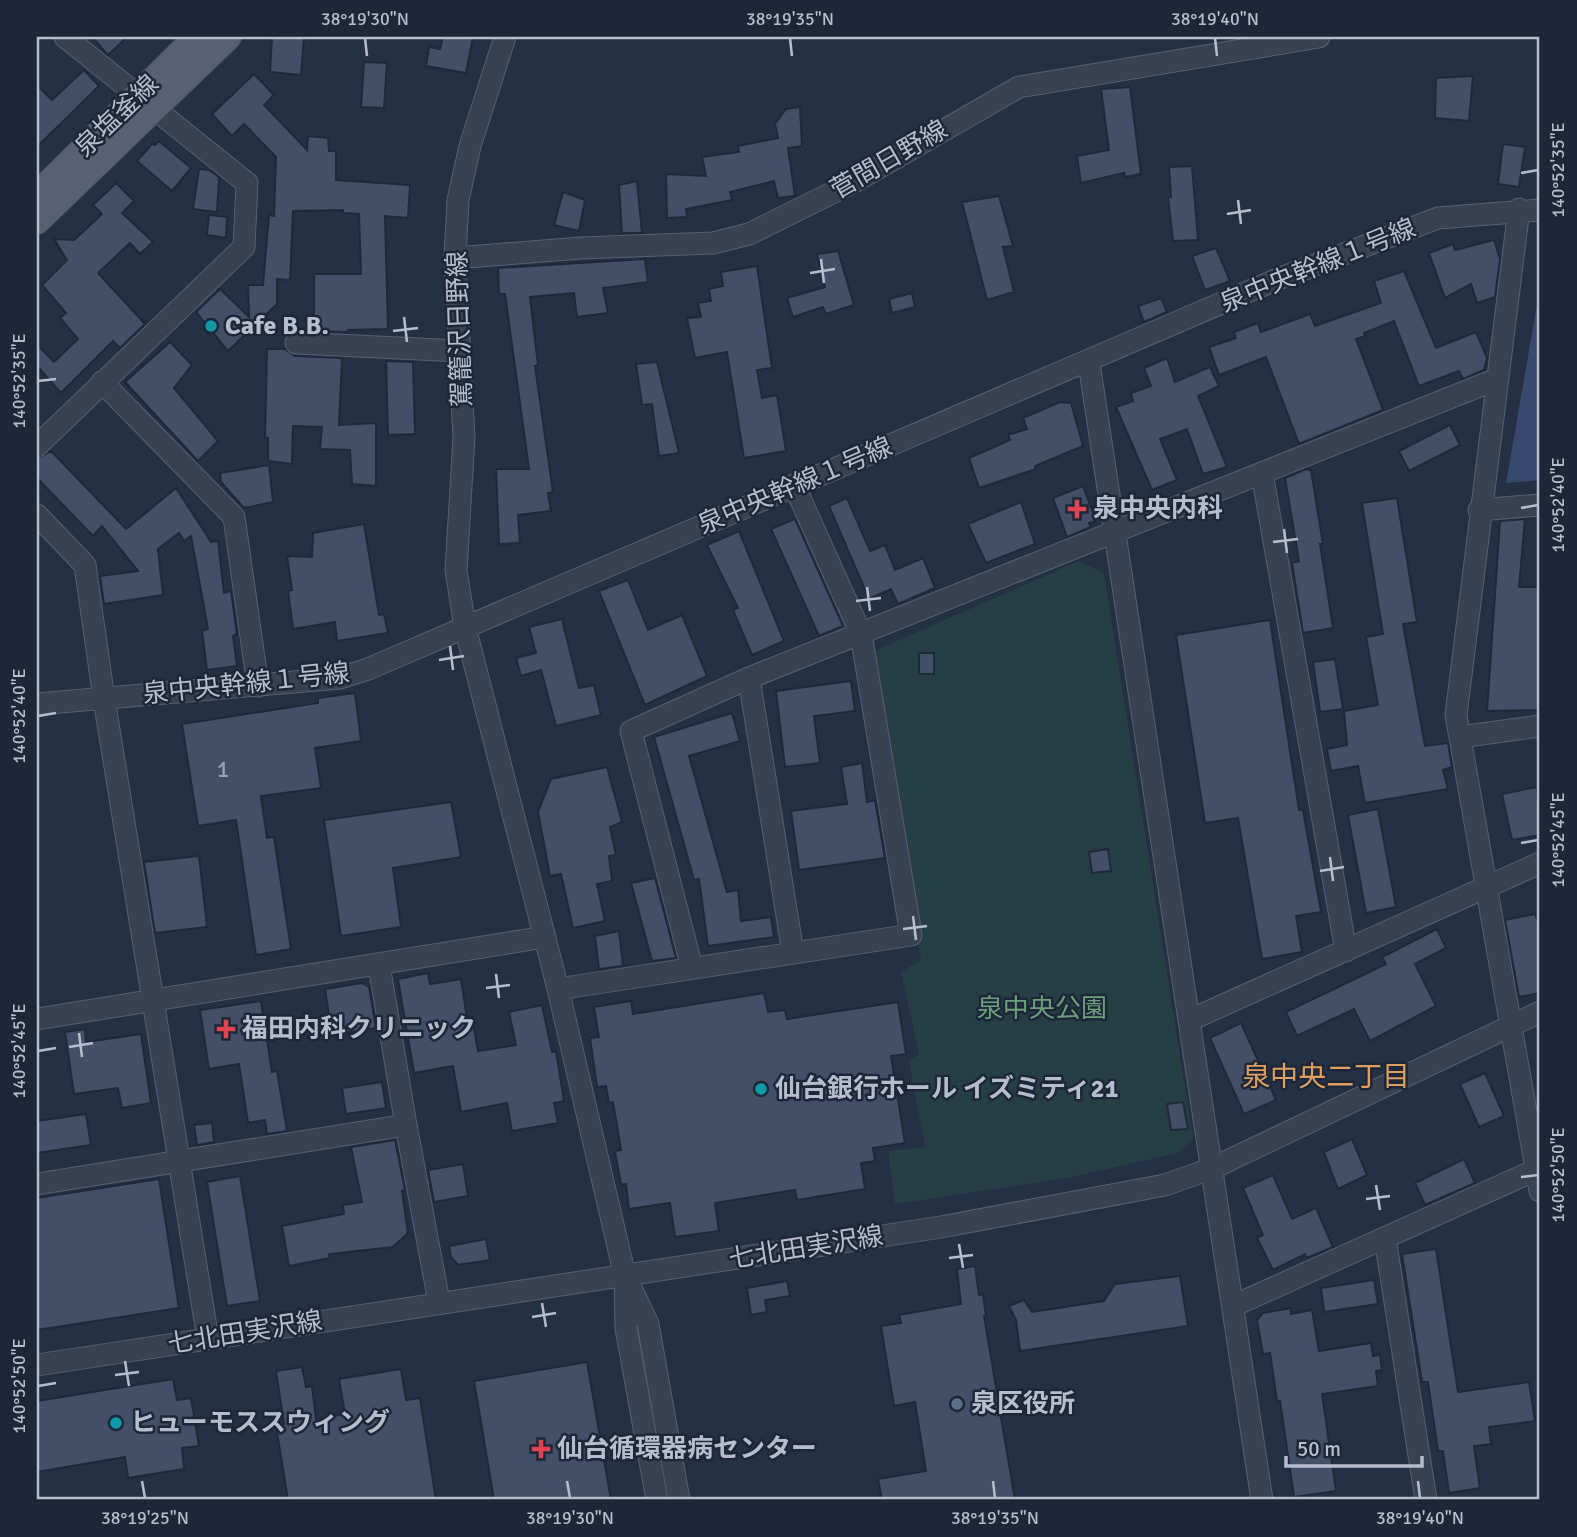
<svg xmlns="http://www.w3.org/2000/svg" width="1577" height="1537" viewBox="0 0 1577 1537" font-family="Signika,'Noto Sans JP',sans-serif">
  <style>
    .green { fill: #263f45 }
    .water { fill: #37496c }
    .building { fill: #434f66; stroke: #20293b; stroke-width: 2 }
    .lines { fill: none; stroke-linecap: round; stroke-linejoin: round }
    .minor-casing { stroke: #576071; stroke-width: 23 }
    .major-casing { stroke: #434b5d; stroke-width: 28 }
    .minor { stroke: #394253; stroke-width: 21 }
    .major { stroke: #576173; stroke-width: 26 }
    .ticks { fill: none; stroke: #b6bdcd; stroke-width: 2.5 }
    .culture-dot { fill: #0f9aa8; stroke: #1d2739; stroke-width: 2.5 }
    .health-dot { fill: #e0444e; stroke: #1d2739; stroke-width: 2.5 }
    .service-dot { fill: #5c6f8a; stroke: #1d2739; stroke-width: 2.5 }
    .labels { text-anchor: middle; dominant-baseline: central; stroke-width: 5; stroke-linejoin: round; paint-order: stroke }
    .number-label { font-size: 23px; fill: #99a2b3 }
    .street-label { font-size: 26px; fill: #b6bdcd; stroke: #1d2739 }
    .poi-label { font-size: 26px; font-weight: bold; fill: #b6bdcd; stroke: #1d2739; text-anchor: start }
    .park-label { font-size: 26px; fill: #6ba07b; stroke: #1d2739 }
    .neighbourhood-label { font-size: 28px; fill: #de9f60; stroke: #1d2739 }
    .neatline { fill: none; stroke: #b6bdcd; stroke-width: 2.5 }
    .ticks-label { font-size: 18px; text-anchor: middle; fill: #b6bdcd }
  </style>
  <rect width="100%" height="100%" fill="#243044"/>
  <path class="green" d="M 1079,561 L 1104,573 L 1193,1138 L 1178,1153 L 1068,1178 L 895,1204 L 888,1151 L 925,1147 L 909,1061 L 919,1054 L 901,972 L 921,960 L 872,652 Z"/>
  <path class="water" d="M 1540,287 L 1540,480 L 1506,483 Z"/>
  <path class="building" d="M 92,37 L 127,37 L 108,55 Z
    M 272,37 L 304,37 L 301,75 L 270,72 Z
    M 443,37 L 473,37 L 466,73 L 426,66 L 429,47 L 440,49 Z
    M 364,62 L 387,63 L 384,108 L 361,107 Z
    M 84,70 L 99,86 L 37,147 L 37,85 L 52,100 Z
    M 254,74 L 274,95 L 264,105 L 307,150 L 308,136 L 328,138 L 329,151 L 336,151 L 336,180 L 410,185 L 408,218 L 385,216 L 388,329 L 348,330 L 348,332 L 314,331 L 314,274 L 361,274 L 359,214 L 343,213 L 343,210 L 293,211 L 290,280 L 277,279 L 277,304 L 228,351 L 196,312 L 220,289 L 249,317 L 248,285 L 263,285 L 269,215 L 274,216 L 276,157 L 244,124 L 232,136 L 212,114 Z
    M 1473,76 L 1469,121 L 1435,118 L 1436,78 Z
    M 1130,87 L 1141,174 L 1125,177 L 1124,173 L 1081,183 L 1077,156 L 1109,150 L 1101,89 Z
    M 800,107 L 802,146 L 788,148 L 795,196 L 778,198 L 774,181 L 730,192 L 732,200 L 686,209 L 687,217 L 667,218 L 666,174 L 706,176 L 702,157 L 739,152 L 738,146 L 778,138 L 775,124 L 786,109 Z
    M 159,141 L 191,168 L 172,191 L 137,161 L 153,143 L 155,145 Z
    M 1503,144 L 1525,147 L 1519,187 L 1498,184 Z
    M 1192,166 L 1198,240 L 1173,241 L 1168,197 L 1171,197 L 1169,167 Z
    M 199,169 L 209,170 L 219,177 L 217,212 L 193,209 Z
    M 637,181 L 642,233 L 622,233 L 619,185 Z
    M 116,183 L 134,201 L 122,213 L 153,242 L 140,254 L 130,243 L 98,273 L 145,324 L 120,348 L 113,341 L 61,393 L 37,366 L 37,344 L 54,362 L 78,339 L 60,318 L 66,313 L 42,285 L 67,260 L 54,239 L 74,240 L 102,214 L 93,205 Z
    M 563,192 L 585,200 L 579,231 L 554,225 Z
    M 999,196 L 1013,246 L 1003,247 L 1014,292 L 987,300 L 962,202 Z
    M 209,215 L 227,217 L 226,238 L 207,235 Z
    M 1494,240 L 1500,259 L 1495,297 L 1477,303 L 1471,284 L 1445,298 L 1429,253 L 1453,244 L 1455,250 Z
    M 1216,248 L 1230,281 L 1205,290 L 1192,256 Z
    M 838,251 L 854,305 L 826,314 L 823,307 L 793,317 L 787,298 L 825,287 L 817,254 Z
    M 645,259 L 648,282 L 603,288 L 608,313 L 577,317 L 574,293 L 530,297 L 538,365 L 535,366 L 553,492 L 548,493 L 551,511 L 518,515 L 520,543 L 499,544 L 496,469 L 529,469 L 505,294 L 499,294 L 498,268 Z
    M 757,266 L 772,368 L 757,370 L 762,398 L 777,395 L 786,451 L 744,458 L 727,352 L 695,358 L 687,318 L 701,317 L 698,303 L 711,301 L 709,289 L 723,286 L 721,272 Z
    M 1404,271 L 1436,348 L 1476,332 L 1487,358 L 1484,370 L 1463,379 L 1459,371 L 1419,386 L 1394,321 L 1364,333 L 1365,336 L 1356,339 L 1383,410 L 1299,444 L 1266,357 L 1219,375 L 1209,347 L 1236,338 L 1234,332 L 1258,323 L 1261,332 L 1310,314 L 1315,326 L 1381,303 L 1374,281 Z
    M 912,293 L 915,307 L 892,313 L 889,299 Z
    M 1161,298 L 1167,312 L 1144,322 L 1138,306 Z
    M 170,342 L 192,365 L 174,388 L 218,441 L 198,461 L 125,382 Z
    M 267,349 L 285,349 L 295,356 L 342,358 L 339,425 L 376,423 L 376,486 L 352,484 L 350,450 L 320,449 L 322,427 L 293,426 L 292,464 L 268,461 L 268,438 L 265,438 Z
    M 1167,358 L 1175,382 L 1210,367 L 1219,386 L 1198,396 L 1227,467 L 1203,474 L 1187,429 L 1160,439 L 1177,480 L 1152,490 L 1116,407 L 1133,401 L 1131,393 L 1151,386 L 1144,368 Z
    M 386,361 L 413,362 L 415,434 L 388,435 Z
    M 657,362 L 679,453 L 659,456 L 652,404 L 642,405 L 636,364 Z
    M 1060,402 L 1071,403 L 1083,446 L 1035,466 L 1036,469 L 979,488 L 969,458 L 1010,440 L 1008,435 L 1027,429 L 1023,418 Z
    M 1450,425 L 1460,445 L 1409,471 L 1399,451 Z
    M 51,451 L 126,529 L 176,488 L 211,542 L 218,541 L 224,593 L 231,591 L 237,634 L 233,636 L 237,666 L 207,670 L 202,631 L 208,629 L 191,536 L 184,541 L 179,533 L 158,549 L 163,595 L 104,604 L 100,576 L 138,571 L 102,526 L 93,536 L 37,478 L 37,459 Z
    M 269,465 L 273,502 L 244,508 L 221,482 L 220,473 Z
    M 1306,469 L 1311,470 L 1323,544 L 1320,544 L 1333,628 L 1303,633 L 1292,563 L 1299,561 L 1285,478 Z
    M 1083,486 L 1096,521 L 1089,523 L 1091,527 L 1067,537 L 1053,498 Z
    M 847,498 L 870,551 L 885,545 L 895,570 L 923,558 L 935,588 L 898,604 L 891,589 L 869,599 L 829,506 Z
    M 1397,498 L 1417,622 L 1403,624 L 1425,746 L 1448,743 L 1452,767 L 1443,770 L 1448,789 L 1365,803 L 1358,766 L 1331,771 L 1327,749 L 1347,745 L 1344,711 L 1378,705 L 1366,637 L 1383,634 L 1362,503 Z
    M 1021,502 L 1035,544 L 986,563 L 968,524 Z
    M 795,519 L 843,626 L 819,636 L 771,529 Z
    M 1525,519 L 1519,587 L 1540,587 L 1540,710 L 1487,711 L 1500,521 Z
    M 364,524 L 379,615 L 384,614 L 388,633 L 337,641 L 335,622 L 293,629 L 288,591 L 292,590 L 287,556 L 312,557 L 313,533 Z
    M 739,531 L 784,641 L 752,655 L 733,610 L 738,608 L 707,545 Z
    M 628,580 L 648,630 L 682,615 L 707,676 L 645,705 L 599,591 Z
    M 562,619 L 579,688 L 594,685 L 601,715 L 556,726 L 541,670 L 521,676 L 516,658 L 536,653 L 529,627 Z
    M 1270,620 L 1299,810 L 1303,810 L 1321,912 L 1296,916 L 1302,952 L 1262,959 L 1238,818 L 1205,823 L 1176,635 Z
    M 919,653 L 934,653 L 934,674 L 919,674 Z
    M 1335,659 L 1343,709 L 1320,712 L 1313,662 Z
    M 851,681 L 855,711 L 814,716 L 820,763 L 785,767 L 776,691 Z
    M 355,693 L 361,741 L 315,748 L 321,788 L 261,796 L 267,838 L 274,837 L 291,949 L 256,955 L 236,820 L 198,826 L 182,724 L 318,703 L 318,698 Z
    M 732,713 L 740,741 L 689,756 L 727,892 L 738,890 L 741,921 L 771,917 L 774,937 L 708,946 L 699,879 L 694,880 L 654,737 Z
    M 862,763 L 867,802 L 875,800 L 885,858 L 799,870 L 791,811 L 847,804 L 841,767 Z
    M 607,767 L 622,822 L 610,827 L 616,855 L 609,856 L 612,881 L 597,884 L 605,921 L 573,928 L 561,874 L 550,876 L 538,812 L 551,779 Z
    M 1537,787 L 1540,835 L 1512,840 L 1502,794 Z
    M 451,802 L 461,857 L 393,868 L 401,927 L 341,936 L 324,820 Z
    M 1378,809 L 1396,907 L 1366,913 L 1348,815 Z
    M 1108,849 L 1111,871 L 1092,873 L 1089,852 Z
    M 199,856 L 207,927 L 155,933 L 144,862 Z
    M 655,878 L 676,958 L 652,961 L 631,883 Z
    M 1535,914 L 1540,926 L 1540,993 L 1519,997 L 1505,920 Z
    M 1437,929 L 1446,948 L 1415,964 L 1436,1006 L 1370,1041 L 1354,1009 L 1297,1036 L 1286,1012 L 1386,964 L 1382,957 Z
    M 619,931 L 623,966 L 599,969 L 595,936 Z
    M 428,973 L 430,984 L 461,979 L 467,1018 L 472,1017 L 478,1051 L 516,1045 L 509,1012 L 542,1005 L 552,1052 L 556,1051 L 564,1101 L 554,1103 L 558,1123 L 512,1131 L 507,1103 L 461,1112 L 453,1066 L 414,1073 L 398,979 Z
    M 362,983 L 369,987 L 376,1028 L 332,1035 L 325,989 Z
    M 764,993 L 768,1012 L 785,1010 L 787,1019 L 898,1002 L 906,1054 L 891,1056 L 905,1143 L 873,1148 L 875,1161 L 861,1163 L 865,1189 L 797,1200 L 795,1190 L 715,1203 L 719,1231 L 675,1237 L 670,1203 L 629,1209 L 626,1184 L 621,1185 L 615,1151 L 621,1150 L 613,1102 L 609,1103 L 606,1086 L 597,1087 L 590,1038 L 599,1037 L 594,1007 L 631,1001 L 633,1014 Z
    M 261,1001 L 272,1072 L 277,1071 L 287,1131 L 267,1134 L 265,1120 L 248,1123 L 239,1064 L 209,1069 L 200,1010 Z
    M 1241,1023 L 1276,1100 L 1244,1114 L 1210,1038 Z
    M 85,1029 L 86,1042 L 141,1034 L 151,1103 L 122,1108 L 118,1088 L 74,1094 L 65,1032 Z
    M 1485,1073 L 1504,1116 L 1479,1127 L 1460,1084 Z
    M 382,1082 L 386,1108 L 346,1114 L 342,1088 Z
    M 1183,1102 L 1188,1129 L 1171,1130 L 1167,1104 Z
    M 86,1114 L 91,1145 L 37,1153 L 37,1121 Z
    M 212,1123 L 214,1142 L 197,1145 L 194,1125 Z
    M 1352,1139 L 1367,1175 L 1338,1189 L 1324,1152 Z
    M 395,1140 L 405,1190 L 402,1191 L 408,1233 L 393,1247 L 329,1254 L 330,1258 L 289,1266 L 282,1226 L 344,1214 L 343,1205 L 362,1202 L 351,1147 Z
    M 1464,1159 L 1475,1183 L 1425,1205 L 1415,1183 Z
    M 463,1164 L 468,1196 L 434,1202 L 428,1170 Z
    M 1273,1175 L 1292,1219 L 1316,1208 L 1333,1247 L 1307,1258 L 1305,1254 L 1273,1270 L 1257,1238 L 1263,1235 L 1243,1188 Z
    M 240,1176 L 260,1301 L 227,1306 L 207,1182 Z
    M 159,1179 L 179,1308 L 37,1330 L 37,1198 Z
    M 486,1239 L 490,1260 L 458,1265 L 451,1257 L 449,1246 Z
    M 1436,1249 L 1458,1392 L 1529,1382 L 1535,1421 L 1489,1427 L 1491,1444 L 1474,1446 L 1480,1488 L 1449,1493 L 1443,1451 L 1438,1451 L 1428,1382 L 1422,1382 L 1402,1254 Z
    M 975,1266 L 979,1295 L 983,1294 L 986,1316 L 984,1316 L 1015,1500 L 882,1500 L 878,1479 L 926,1471 L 915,1402 L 894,1406 L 881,1326 L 901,1323 L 899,1315 L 961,1304 L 957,1269 Z
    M 1180,1276 L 1188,1326 L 1020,1351 L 1016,1320 L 1009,1306 L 1024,1300 L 1032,1312 L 1104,1301 L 1115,1284 Z
    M 1374,1280 L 1378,1304 L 1324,1312 L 1321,1288 Z
    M 787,1281 L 790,1296 L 765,1300 L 767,1312 L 751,1315 L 747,1288 Z
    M 1291,1308 L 1291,1314 L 1312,1310 L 1319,1351 L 1371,1343 L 1373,1356 L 1380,1355 L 1382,1370 L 1376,1371 L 1378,1386 L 1322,1394 L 1336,1491 L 1294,1497 L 1280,1401 L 1277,1401 L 1270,1353 L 1263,1354 L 1257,1320 L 1263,1313 Z
    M 587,1362 L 611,1500 L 494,1500 L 474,1381 Z
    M 302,1367 L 306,1387 L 312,1386 L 316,1419 L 345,1414 L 339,1379 L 401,1369 L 406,1400 L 420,1398 L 436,1500 L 288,1500 L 276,1426 L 284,1424 L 276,1371 Z
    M 173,1379 L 177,1400 L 191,1398 L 199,1446 L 182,1448 L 184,1469 L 128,1478 L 125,1457 L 37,1472 L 37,1401 Z"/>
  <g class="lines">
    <defs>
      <path id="minor" d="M 505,37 L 470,146 L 458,200 L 455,258 L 464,438 L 456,570 L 465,627 L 558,989 L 625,1276 L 626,1328 L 657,1500
        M 1519,209 L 1456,715 L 1540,1191
        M 455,258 L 581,248 L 713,243 L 749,234 L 854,182 L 1019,87 L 1319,37
        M 296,343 L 460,351
        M 1089,363 L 1262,1500
        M 102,382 L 234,517 L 258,686
        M 37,446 L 244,247 L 247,183 L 65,37
        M 1262,473 L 1346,951
        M 1479,510 L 1540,505
        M 37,515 L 85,565 L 104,699 L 208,1339
        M 749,678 L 793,953
        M 37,704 L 340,678 L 368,669 L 1273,281 L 1438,218 L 1540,210
        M 1460,737 L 1540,726
        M 692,968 L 631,731 L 749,678 L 1497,379
        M 558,989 L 911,935 L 861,634 L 794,485
        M 37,1019 L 545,937
        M 1190,1020 L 1540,863
        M 406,1125 L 439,1302
        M 37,1184 L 406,1125 L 379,965
        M 1385,1238 L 1426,1500
        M 629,1284 L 648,1324 L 679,1500
        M 1233,1306 L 1540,1168
        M 37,1365 L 941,1227 L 1165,1185 L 1213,1168 L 1540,1012"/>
      <path id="major" d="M 37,195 L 197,37
        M 37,221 L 228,37"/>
    </defs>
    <use href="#minor" class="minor-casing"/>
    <use href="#major" class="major-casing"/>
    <use href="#minor" class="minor"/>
    <use href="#major" class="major"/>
  </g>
  <path class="ticks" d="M 365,38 L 367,56M 790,38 L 792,56M 1215,38 L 1217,56M 1521,173 L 1538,170M 1238,200 L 1241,224M 1227,214 L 1251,210M 821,259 L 824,283M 810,273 L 835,269M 404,317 L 407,342M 393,331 L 418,328M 38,381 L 56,379M 1521,508 L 1538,505M 1284,529 L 1287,553M 1273,542 L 1298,539M 867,587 L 870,611M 856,601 L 881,598M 450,646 L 453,670M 439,660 L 464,656M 38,716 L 56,713M 1521,843 L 1538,840M 1330,857 L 1333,881M 1320,871 L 1344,867M 913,916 L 916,940M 903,929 L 927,926M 496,974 L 499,998M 486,988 L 510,985M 79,1033 L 82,1057M 69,1047 L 93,1043M 38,1051 L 56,1048M 1521,1177 L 1538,1175M 1376,1185 L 1380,1210M 1366,1199 L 1390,1196M 959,1244 L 963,1268M 949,1258 L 973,1255M 542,1303 L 546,1327M 532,1317 L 556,1313M 125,1361 L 129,1386M 115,1375 L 139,1372M 38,1386 L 56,1383M 142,1481 L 145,1498M 567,1481 L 570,1498M 993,1481 L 995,1498M 1418,1481 L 1420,1498"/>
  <g class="culture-dot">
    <circle cx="211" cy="326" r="7"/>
    <circle cx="761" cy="1089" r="7"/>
    <circle cx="116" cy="1423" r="7"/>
  </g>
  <g class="health-dot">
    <path d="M1073.5 498.5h7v7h7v7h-7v7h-7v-7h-7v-7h7z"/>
    <path d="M222.5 1018.5h7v7h7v7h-7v7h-7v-7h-7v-7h7z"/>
    <path d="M537.5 1438.5h7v7h7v7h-7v7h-7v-7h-7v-7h7z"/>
  </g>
  <circle class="service-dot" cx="957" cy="1404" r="7"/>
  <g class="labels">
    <g class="number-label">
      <text x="223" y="769">1</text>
    </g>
    <g class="street-label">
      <text transform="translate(117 116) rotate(-44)">泉塩釜線</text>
      <text transform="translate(889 160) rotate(-30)">菅間日野線</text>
      <text transform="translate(1318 266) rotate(-22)">泉中央幹線１号線</text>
      <text transform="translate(460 329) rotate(-92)">駕籠沢日野線</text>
      <text transform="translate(795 486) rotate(-23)">泉中央幹線１号線</text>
      <text transform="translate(246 684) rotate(-6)">泉中央幹線１号線</text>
      <text transform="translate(806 1248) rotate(-9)">七北田実沢線</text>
      <text transform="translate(245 1333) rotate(-9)">七北田実沢線</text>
    </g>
    <g class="poi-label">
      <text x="225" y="326">Cafe B.B.</text>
      <text x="1093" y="509">泉中央内科</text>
      <text x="242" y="1029">福田内科クリニック</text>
      <text x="775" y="1089">仙台銀行ホール イズミティ21</text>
      <text x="971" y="1404">泉区役所</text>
      <text x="130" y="1423">ヒューモススウィング</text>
      <text x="557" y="1449">仙台循環器病センター</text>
    </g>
    <g class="park-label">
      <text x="1042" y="1009">泉中央公園</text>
    </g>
    <g class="neighbourhood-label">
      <text x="1326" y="1077">泉中央二丁目</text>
    </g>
  </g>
  <rect width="1577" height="1537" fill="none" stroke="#1d2739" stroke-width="77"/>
  <path d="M1286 1456v10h136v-10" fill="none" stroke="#b6bdcd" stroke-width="3.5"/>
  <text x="1297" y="1456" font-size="21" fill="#b6bdcd" stroke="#1d2739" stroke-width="5" paint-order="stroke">50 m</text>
  <rect x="38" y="38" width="1500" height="1460" class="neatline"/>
  <g class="ticks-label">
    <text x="365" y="25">38°19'30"N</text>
    <text x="790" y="25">38°19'35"N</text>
    <text x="1215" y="25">38°19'40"N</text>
    <text transform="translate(1558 170) rotate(-90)" y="6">140°52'35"E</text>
    <text transform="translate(19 381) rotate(-90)" y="6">140°52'35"E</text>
    <text transform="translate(1558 505) rotate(-90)" y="6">140°52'40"E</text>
    <text transform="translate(19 716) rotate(-90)" y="6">140°52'40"E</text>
    <text transform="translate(1558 840) rotate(-90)" y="6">140°52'45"E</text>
    <text transform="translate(19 1051) rotate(-90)" y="6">140°52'45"E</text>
    <text transform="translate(1558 1175) rotate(-90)" y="6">140°52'50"E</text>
    <text transform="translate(19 1386) rotate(-90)" y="6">140°52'50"E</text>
    <text x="145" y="1524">38°19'25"N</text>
    <text x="570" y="1524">38°19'30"N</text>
    <text x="995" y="1524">38°19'35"N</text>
    <text x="1420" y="1524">38°19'40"N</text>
  </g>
</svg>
